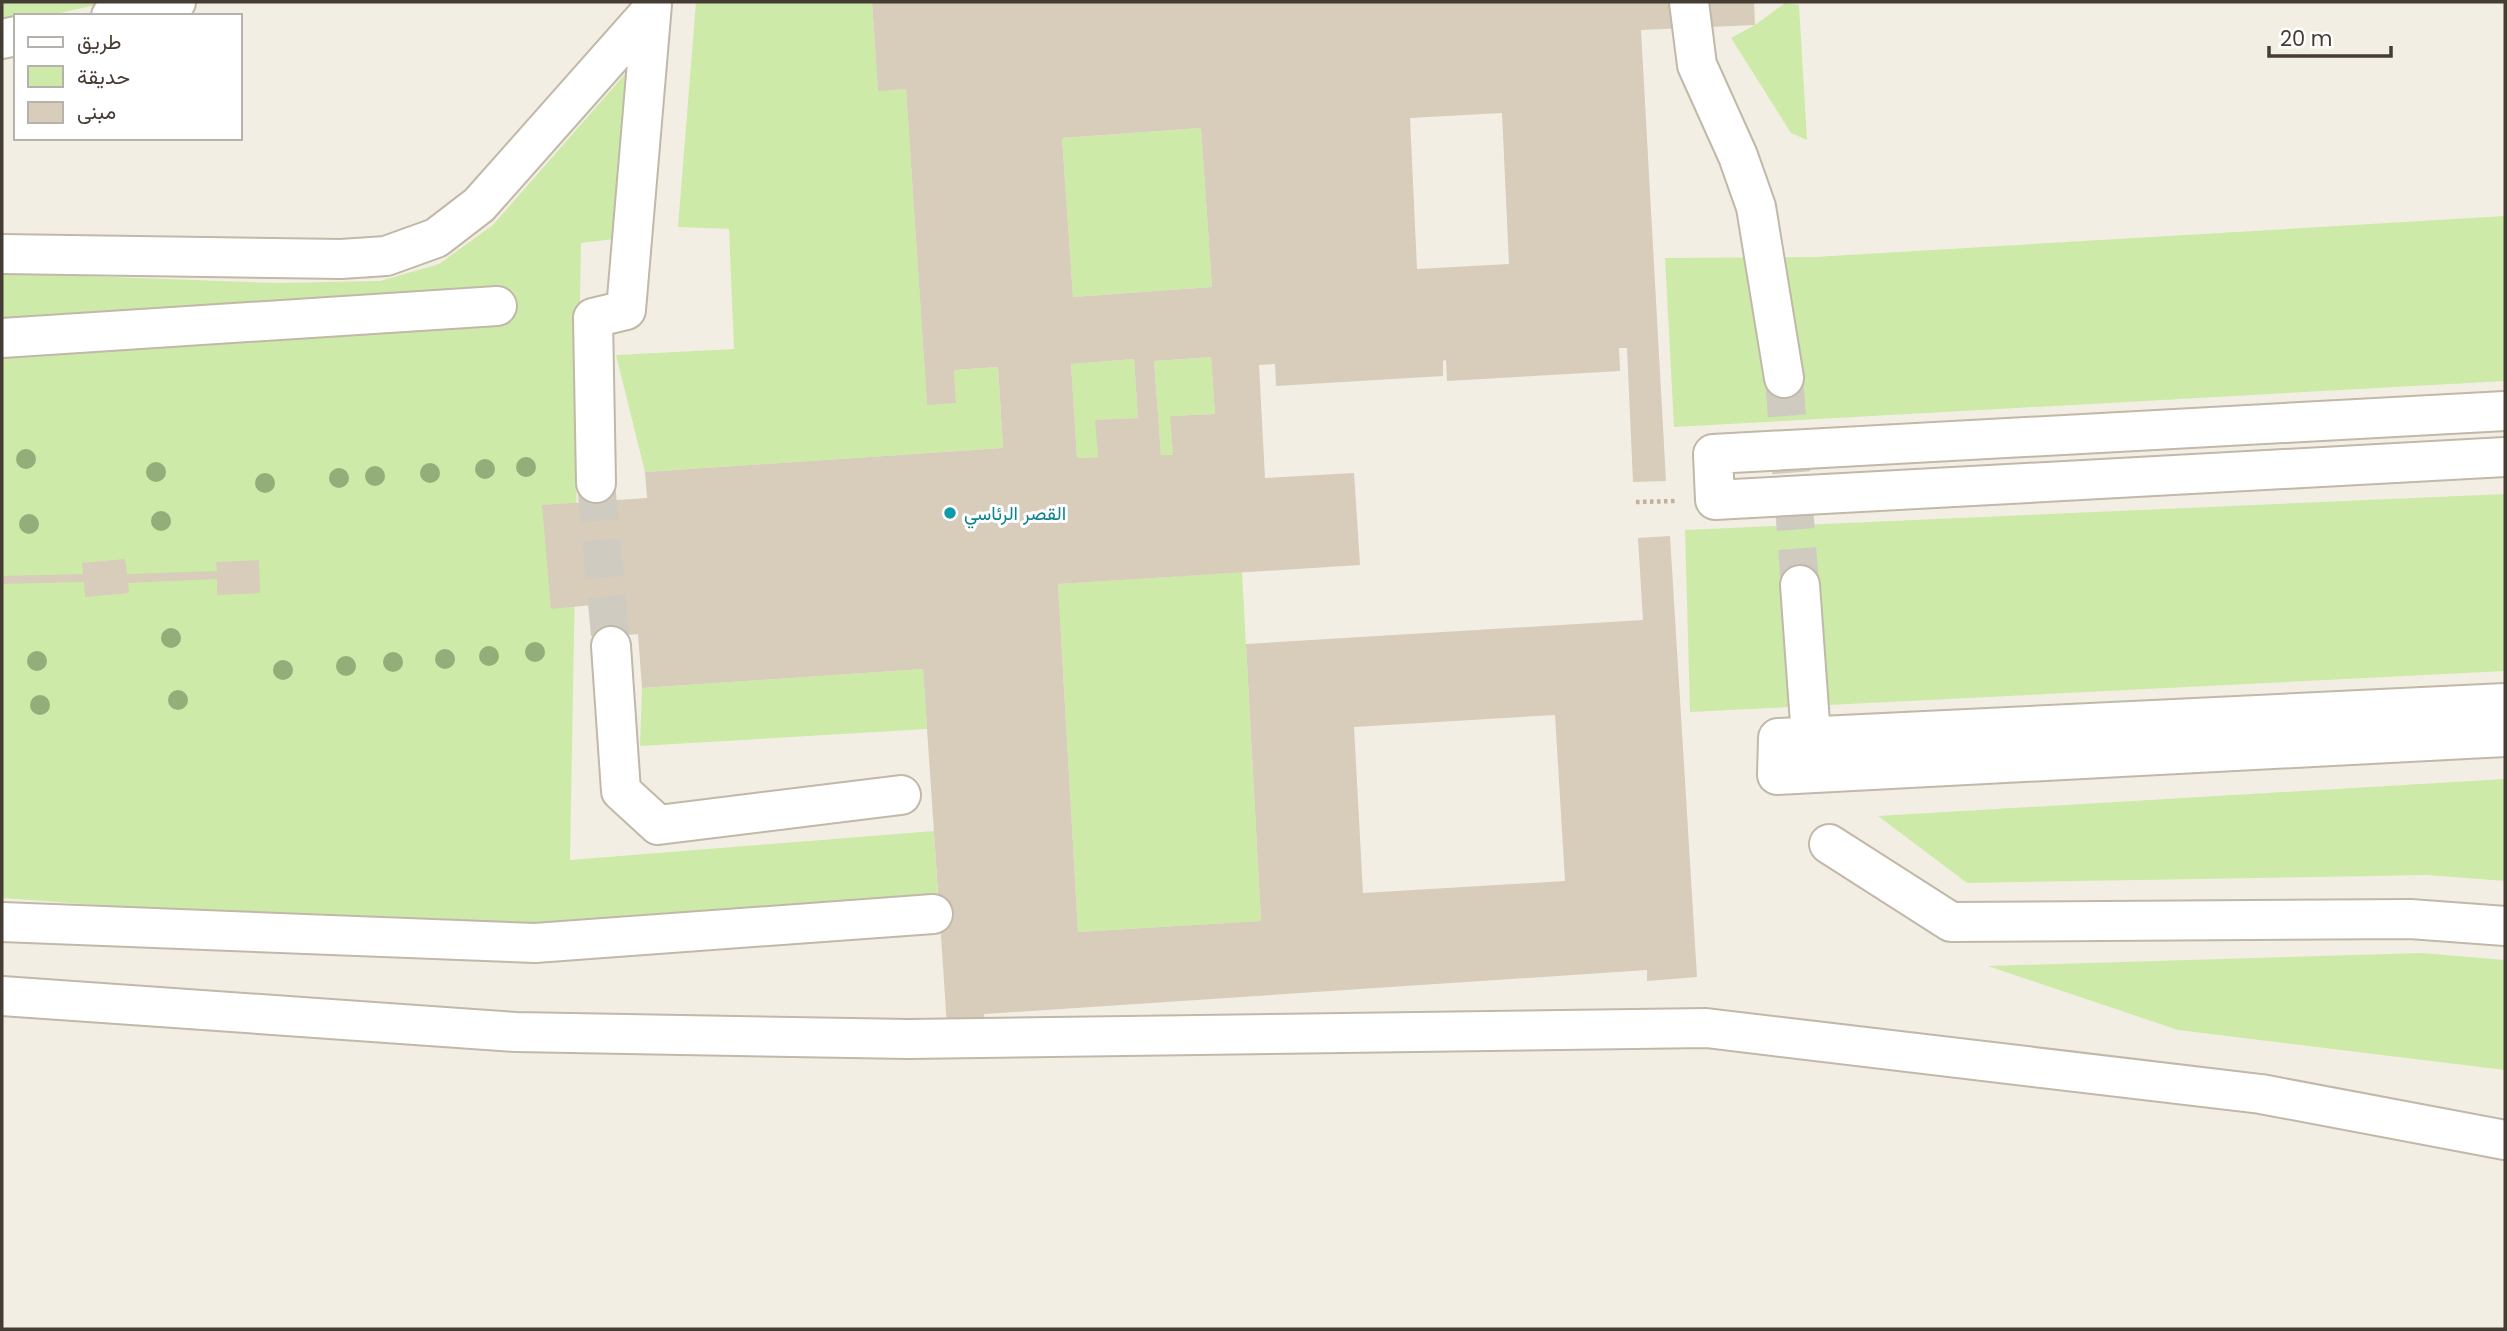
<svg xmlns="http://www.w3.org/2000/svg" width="2507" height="1331" viewBox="0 0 2507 1331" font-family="Poppins,Vazirmatn,sans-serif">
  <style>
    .green { fill: #ceeaa9 }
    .building { fill: #d8ccbb; fill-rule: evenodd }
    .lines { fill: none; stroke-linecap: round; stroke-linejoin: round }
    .minor-tunnel { stroke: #d0cbc0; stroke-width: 38; stroke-dasharray: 38 19; stroke-linecap: butt }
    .minor-casing { stroke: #c1b8a8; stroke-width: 42 }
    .path { stroke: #c1b196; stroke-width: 4.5; stroke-dasharray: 3.5 3.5; stroke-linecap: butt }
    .minor { stroke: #fff; stroke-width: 38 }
    .tree { fill: #94ae7a }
    .culture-dot { fill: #0f9aa8; stroke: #fff; stroke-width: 2.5 }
    .labels { text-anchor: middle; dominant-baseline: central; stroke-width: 6; stroke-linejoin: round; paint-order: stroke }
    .culture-label { font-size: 19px; fill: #0d838f; stroke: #fff; text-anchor: start }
  </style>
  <rect width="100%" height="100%" fill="#f3eee3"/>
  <path class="green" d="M 2,2 L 111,2 L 45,16 L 16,16 L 16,22 L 2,25 Z
    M 696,2 L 872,2 L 878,90 L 906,89 L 927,404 L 956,403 L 954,370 L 998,367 L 1003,448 L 645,472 L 616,355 L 734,349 L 729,229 L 678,227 Z
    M 1785,3 L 1799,5 L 1807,140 L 1791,133 L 1731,38 L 1755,25 Z
    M 626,73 L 615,239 L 581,243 L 570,860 L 934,831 L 938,897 L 545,925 L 247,916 L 2,898 L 2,273 L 276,283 L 380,281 L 439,264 L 493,225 Z
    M 1201,128 L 1212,287 L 1073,297 L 1062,138 Z
    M 2505,216 L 2505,381 L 1674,427 L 1665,258 L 1814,257 Z
    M 1211,357 L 1215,414 L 1171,416 L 1173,455 L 1161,455 L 1154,361 Z
    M 1134,359 L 1138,418 L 1096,421 L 1098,457 L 1077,458 L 1071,364 Z
    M 2505,494 L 2505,671 L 1690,712 L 1685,530 Z
    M 1242,572 L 1261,921 L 1078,932 L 1058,584 Z
    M 923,669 L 927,729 L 640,746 L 642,688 Z
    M 2505,779 L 2505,881 L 2427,875 L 1967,883 L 1878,816 Z
    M 2422,953 L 2505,960 L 2505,1070 L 2178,1030 L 1988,966 Z"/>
  <path class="building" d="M 872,2 L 1754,2 L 1755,25 L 1641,30 L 1666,481 L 1633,482 L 1627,348 L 1619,348 L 1620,371 L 1447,381 L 1446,360 L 1443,361 L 1443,376 L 1276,386 L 1275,364 L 1259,365 L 1265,478 L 1354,473 L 1360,565 L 1058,584 L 1078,932 L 1261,921 L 1246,644 L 1643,620 L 1638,538 L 1670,536 L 1697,977 L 1647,981 L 1647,970 L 984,1014 L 985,1023 L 947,1026 L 923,669 L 642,688 L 638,634 L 605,637 L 603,604 L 551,609 L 542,505 L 647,498 L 645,472 L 1003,448 L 998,367 L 954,370 L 956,403 L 927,405 L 906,89 L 878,91 ZM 1502,113 L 1509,264 L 1417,269 L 1410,118 ZM 1201,128 L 1212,287 L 1073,297 L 1062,138 ZM 1211,357 L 1215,414 L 1170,416 L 1173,455 L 1161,455 L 1154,361 ZM 1134,359 L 1138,418 L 1095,420 L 1098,457 L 1077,458 L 1071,364 ZM 1555,715 L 1565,881 L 1363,893 L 1354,727 Z
    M 125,559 L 127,574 L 217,571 L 216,562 L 259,560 L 260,593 L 217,595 L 217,579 L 128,583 L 129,593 L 85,597 L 84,582 L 2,584 L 2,576 L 83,574 L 82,563 Z"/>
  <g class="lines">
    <path class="minor-tunnel" d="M 1784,378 L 1800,585
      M 596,483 L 611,646"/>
    <defs>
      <path id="minor" d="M 1689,2 L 1697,65 L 1738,156 L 1756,207 L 1784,378
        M 111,16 L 176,2
        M 2,39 L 16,36
        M 2,254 L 341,259 L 386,256 L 436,238 L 479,205 L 651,11
        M 2,338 L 497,306
        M 2505,411 L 1713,454 L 1715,500 L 2505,457
        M 596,483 L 593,318 L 626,310 L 652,4
        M 1800,585 L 1811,737
        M 611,646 L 621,791 L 658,825 L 901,795
        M 2505,703 L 1778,738 L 1777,775 L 2505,737
        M 1829,844 L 1951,922 L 2410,919 L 2505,926
        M 2,922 L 535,943 L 933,914
        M 2,996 L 516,1032 L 908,1039 L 1706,1028 L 2261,1094 L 2505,1140"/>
    </defs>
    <use href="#minor" class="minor-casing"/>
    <path class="path" d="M 1636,502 L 1676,501"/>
    <use href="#minor" class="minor"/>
  </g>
  <g class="tree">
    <circle cx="26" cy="459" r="10"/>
    <circle cx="526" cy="467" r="10"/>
    <circle cx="485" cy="469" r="10"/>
    <circle cx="156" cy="472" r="10"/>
    <circle cx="430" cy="473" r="10"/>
    <circle cx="375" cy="476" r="10"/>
    <circle cx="339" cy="478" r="10"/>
    <circle cx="265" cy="483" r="10"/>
    <circle cx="161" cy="521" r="10"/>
    <circle cx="29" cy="524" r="10"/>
    <circle cx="171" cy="638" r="10"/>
    <circle cx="535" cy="652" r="10"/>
    <circle cx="489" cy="656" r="10"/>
    <circle cx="445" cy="659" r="10"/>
    <circle cx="37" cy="661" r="10"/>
    <circle cx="393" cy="662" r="10"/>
    <circle cx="346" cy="666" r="10"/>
    <circle cx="283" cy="670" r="10"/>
    <circle cx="178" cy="700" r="10"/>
    <circle cx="40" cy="705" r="10"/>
  </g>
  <circle class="culture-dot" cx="950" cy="513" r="7"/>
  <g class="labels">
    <g class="culture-label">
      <text x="964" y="513">القصر الرئاسي</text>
    </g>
  </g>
  <rect width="2507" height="1331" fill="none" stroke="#453d33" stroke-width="7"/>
  <rect x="14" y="14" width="228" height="126" fill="#ffffff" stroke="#b5b1ad" stroke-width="2"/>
  <rect x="28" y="37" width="35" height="10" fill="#ffffff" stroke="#b5b1ad" stroke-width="2"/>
  <text x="77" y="49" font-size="21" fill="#453d33">طريق</text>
  <rect x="28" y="66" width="35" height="21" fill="#ceeaa9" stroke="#b5b1ad" stroke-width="2"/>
  <text x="77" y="84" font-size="21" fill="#453d33">حديقة</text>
  <rect x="28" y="102" width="35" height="21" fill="#d8ccbb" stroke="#b5b1ad" stroke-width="2"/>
  <text x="77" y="119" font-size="21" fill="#453d33">مبنى</text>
  <path d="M2269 46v10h122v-10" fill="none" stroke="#453d33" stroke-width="3.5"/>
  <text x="2280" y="46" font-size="21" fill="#453d33" stroke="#ffffff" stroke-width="5" paint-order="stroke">20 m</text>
</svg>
